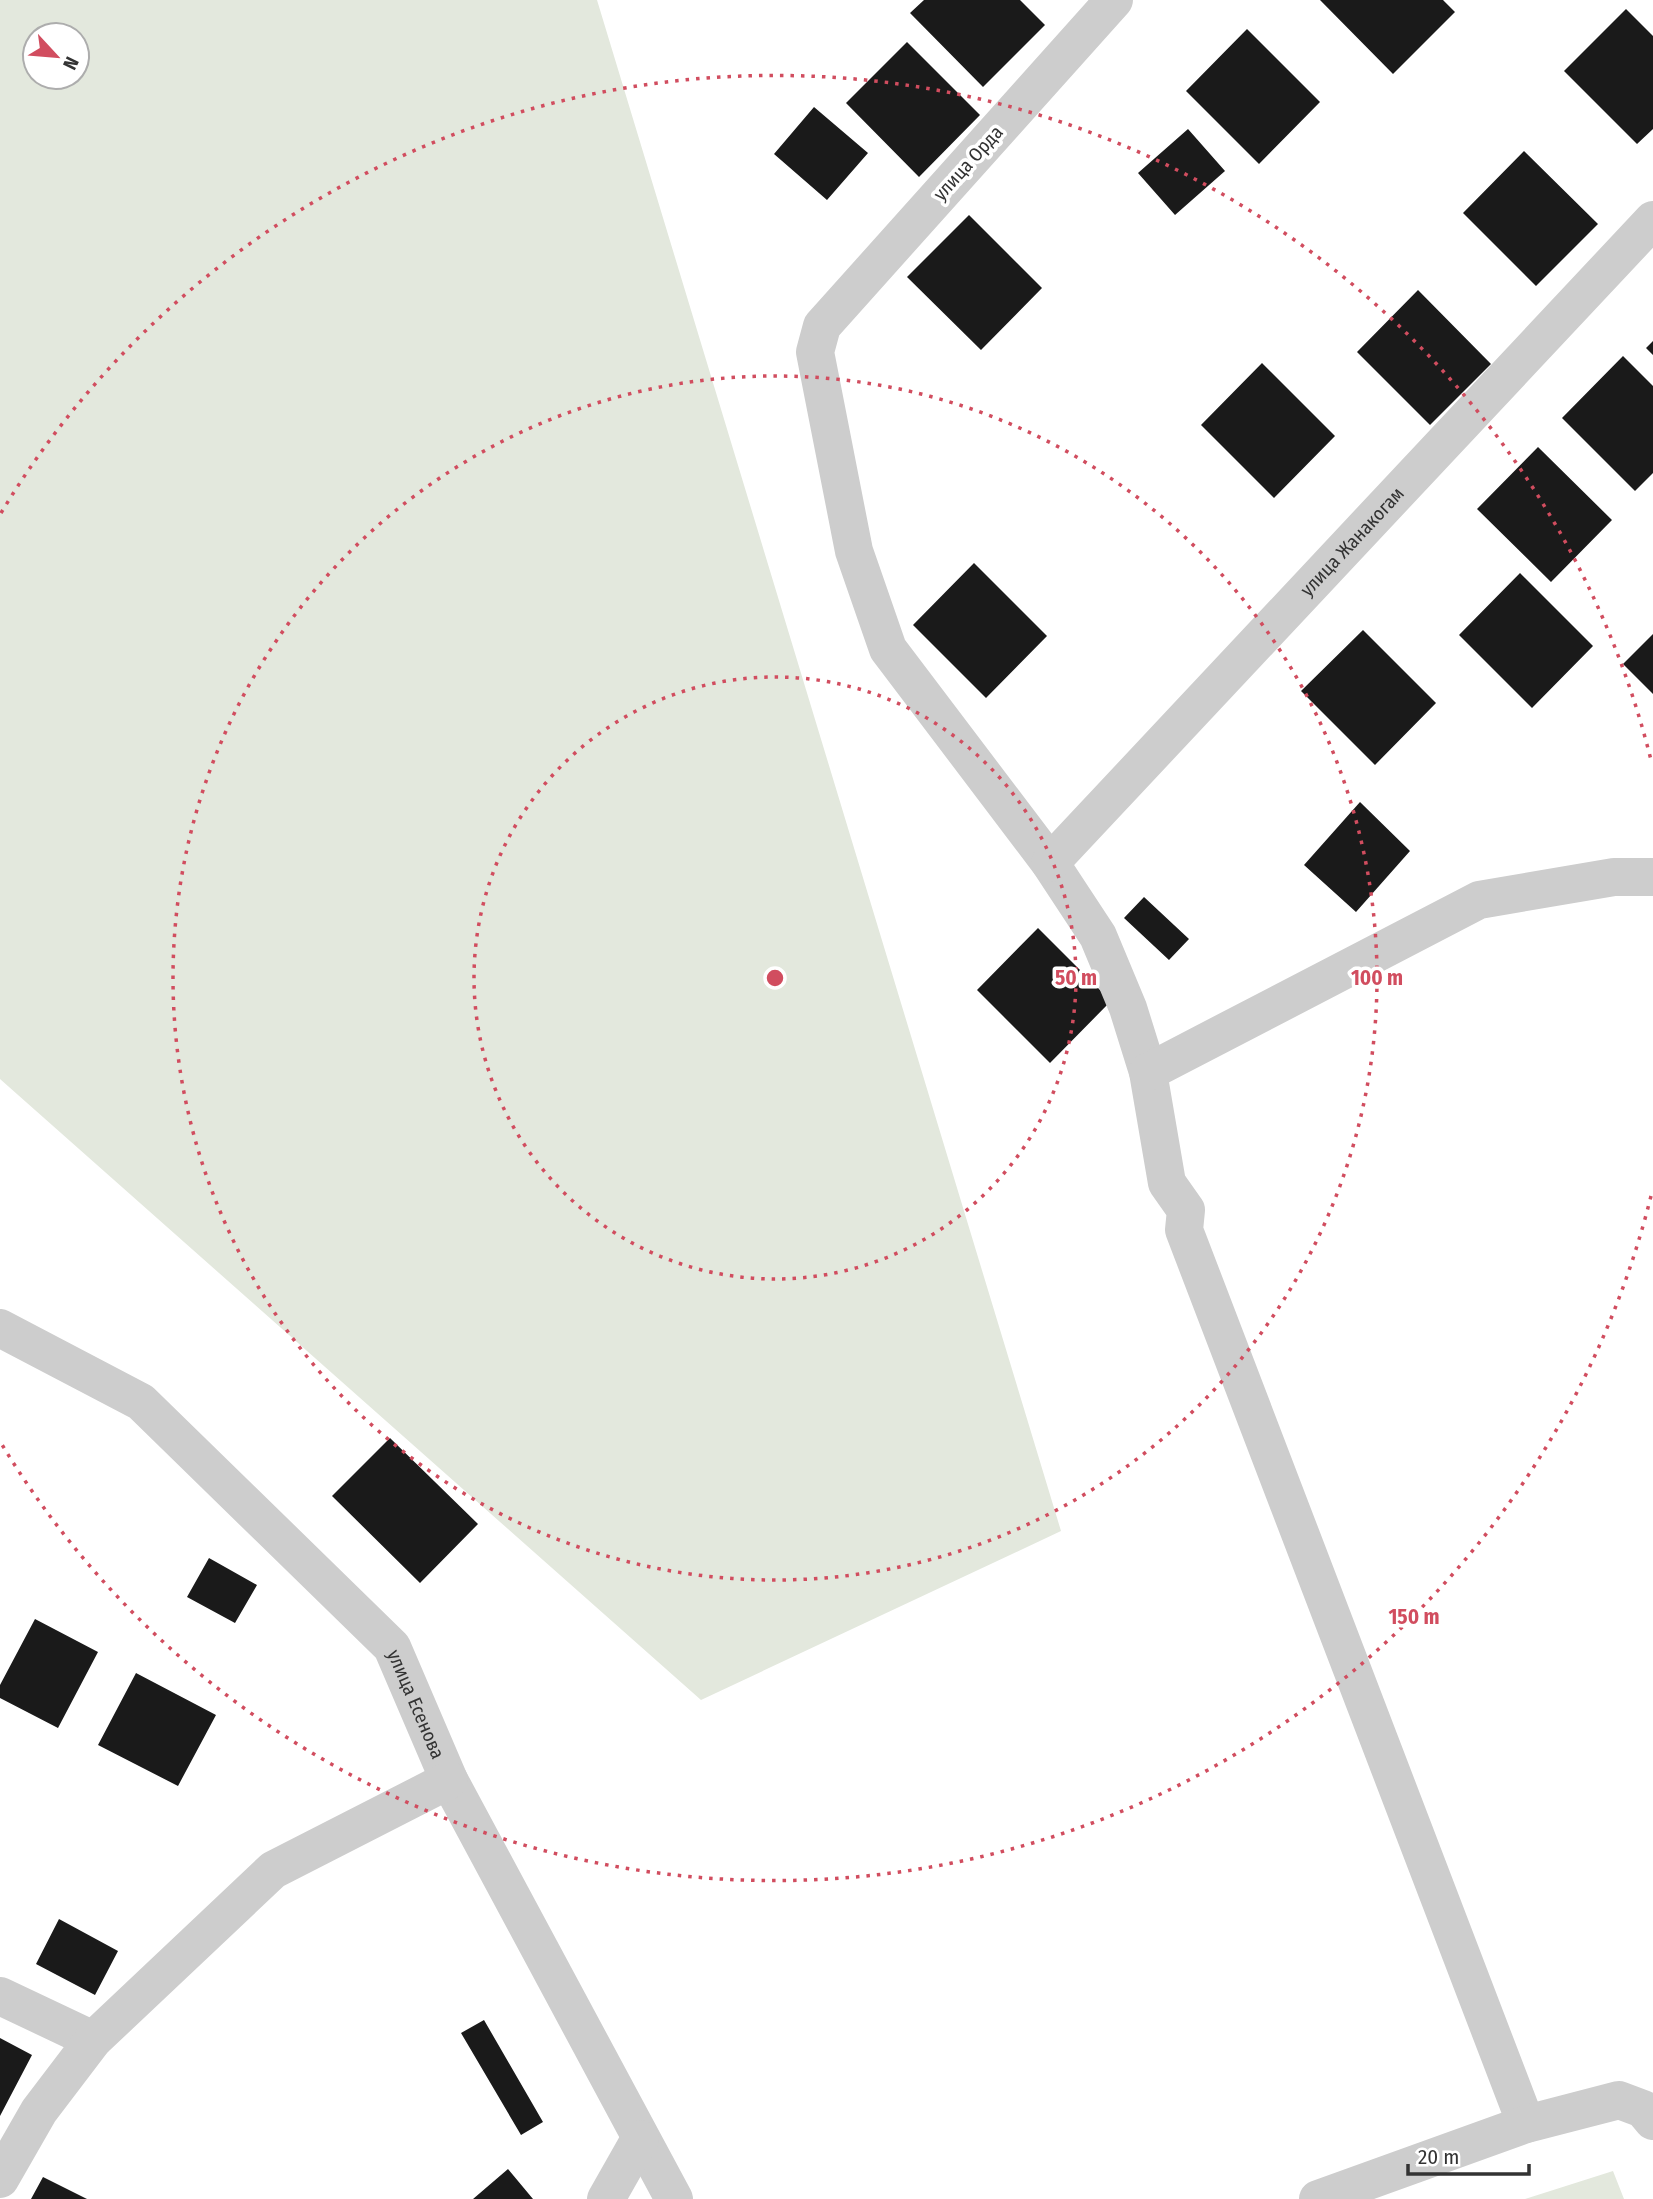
<svg xmlns="http://www.w3.org/2000/svg" width="1653" height="2199" viewBox="0 0 1653 2199" font-family="'Fira Sans Condensed',sans-serif">
  <style>
    .green { fill: #e3e8dd; fill-rule: evenodd }
    .building { fill: #1a1a1a }
    .lines { fill: none; stroke-linecap: round; stroke-linejoin: round }
    .minor { stroke: #cdcdcd; stroke-width: 38 }
    .ring { fill: none; stroke: #d14d5f; stroke-width: 3.5; stroke-dasharray: 3.5 7 }
    .labels { text-anchor: middle; dominant-baseline: central; stroke-width: 7; stroke-linejoin: round; paint-order: stroke }
    .street-label { font-size: 19px; fill: #333; stroke: #fff }
    .centre { fill: #d14d5f; stroke: #fff; stroke-width: 3.5 }
    .ring-label { font-size: 21px; text-anchor: middle; font-weight: bold; fill: #d14d5f; stroke: #fff; stroke-width: 7; stroke-linejoin: round; paint-order: stroke }
  </style>
  <rect width="100%" height="100%" fill="#fff"/>
  <path class="green" d="M 0,0 L 597,0 L 1061,1531 L 701,1700 L 0,1079 ZM 77,35 L 77,77 L 35,77 L 35,35 Z
    M 1613,2171 L 1624,2199 L 1525,2199 Z"/>
  <path class="building" d="M 924,0 L 1020,0 L 1045,25 L 983,87 L 910,13 Z
    M 1320,0 L 1443,0 L 1455,12 L 1393,74 Z
    M 1626,9 L 1653,36 L 1653,129 L 1637,144 L 1564,71 Z
    M 1247,29 L 1320,102 L 1259,164 L 1186,91 Z
    M 907,42 L 980,115 L 919,177 L 846,103 Z
    M 814,107 L 868,153 L 827,200 L 774,154 Z
    M 1188,129 L 1225,171 L 1175,215 L 1138,173 Z
    M 1524,151 L 1598,224 L 1536,286 L 1463,213 Z
    M 969,215 L 1042,288 L 981,350 L 907,277 Z
    M 1418,290 L 1491,364 L 1430,425 L 1357,352 Z
    M 1653,341 L 1653,355 L 1646,348 Z
    M 1623,356 L 1653,386 L 1653,473 L 1635,491 L 1562,418 Z
    M 1262,363 L 1335,436 L 1274,498 L 1201,425 Z
    M 1538,447 L 1612,520 L 1551,582 L 1477,509 Z
    M 974,563 L 1047,636 L 986,698 L 913,625 Z
    M 1520,573 L 1593,646 L 1532,708 L 1459,635 Z
    M 1363,630 L 1436,703 L 1375,765 L 1301,691 Z
    M 1653,634 L 1653,694 L 1623,664 Z
    M 1360,802 L 1410,851 L 1356,912 L 1304,865 Z
    M 1144,897 L 1189,939 L 1169,960 L 1124,918 Z
    M 1038,928 L 1111,1001 L 1050,1063 L 977,990 Z
    M 390,1438 L 478,1524 L 420,1583 L 332,1496 Z
    M 209,1558 L 257,1585 L 235,1623 L 187,1597 Z
    M 35,1619 L 98,1652 L 58,1728 L 0,1698 L 0,1685 Z
    M 136,1673 L 216,1715 L 178,1786 L 98,1745 Z
    M 59,1919 L 118,1951 L 95,1995 L 36,1964 Z
    M 484,2020 L 543,2122 L 521,2135 L 461,2033 Z
    M 0,2038 L 32,2055 L 0,2116 Z
    M 508,2169 L 533,2199 L 473,2199 Z
    M 43,2177 L 87,2199 L 31,2199 Z"/>
  <g class="lines">
    <g class="minor">
      <path d="M 1114,0 L 822,326 L 815,352 L 854,551 L 888,649 L 1050,863 L 1098,936 L 1128,1008 L 1148,1072 L 1167,1183 L 1186,1210 L 1184,1230 L 1526,2124"/>
      <path id="s1" d="M 1050,863 L 1653,220"/>
      <path d="M 1148,1072 L 1479,900 L 1614,877 L 1653,877"/>
      <path id="s2" d="M 0,1328 L 141,1402 L 392,1647 L 449,1780 L 674,2199"/>
      <path d="M 0,1996 L 93,2040"/>
      <path d="M 0,2179 L 39,2111 L 93,2040 L 273,1870 L 449,1780"/>
      <path d="M 606,2199 L 640,2139"/>
      <path d="M 1318,2199 L 1526,2124 L 1619,2100 L 1643,2109 L 1653,2121"/>
    </g>
  </g>
  <g class="ring">
    <circle cx="775" cy="978" r="301"/>
    <circle cx="775" cy="978" r="602"/>
    <path d="M1651 1196A903 903 0 0 1 1 1443M1 513A903 903 0 0 1 1651 760"/>
  </g>
  <g class="labels">
    <g class="street-label">
      <text transform="translate(968 163) rotate(-48)">улица Орда</text>
      <text stroke="none"><textPath href="#s1" startOffset="441">улица Жанакогам</textPath></text>
      <text stroke="none"><textPath href="#s2" startOffset="572">улица Есенова</textPath></text>
    </g>
  </g>
  <circle cx="775" cy="978" r="10" class="centre"/>
  <g class="ring-label">
    <text x="1076" y="985">50 m</text>
    <text x="1377" y="985">100 m</text>
    <text x="1414" y="1624">150 m</text>
  </g>
  <g transform="translate(56 56) rotate(116)"><circle r="33" fill="#ffffff" stroke="#adadad" stroke-width="2"/>
  <path d="M0-5L12 26L0 18L-12 26Z" fill="#d14d5f"/>
  <text y="-10" font-size="19" font-weight="bold" text-anchor="middle" fill="#333333">N</text>
  </g>
  <path d="M1408 2164v10h121v-10" fill="none" stroke="#333333" stroke-width="3.5"/>
  <text x="1418" y="2164" font-size="21" fill="#333333" stroke="#ffffff" stroke-width="5" paint-order="stroke">20 m</text>
</svg>
